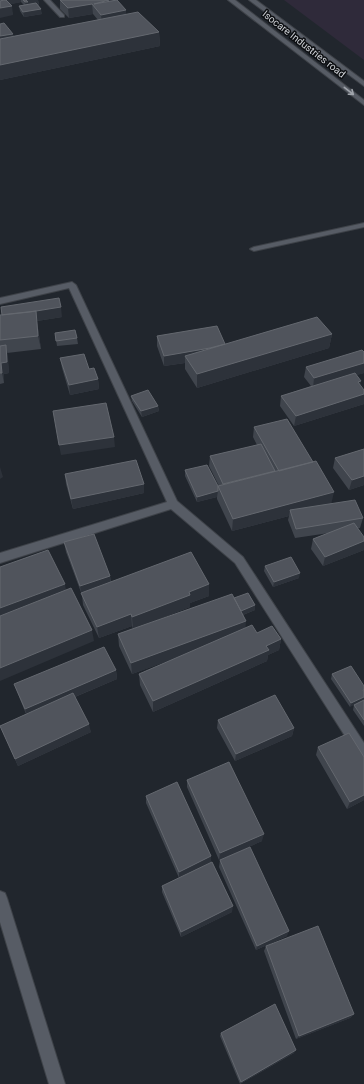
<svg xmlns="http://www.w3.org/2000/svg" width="364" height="1084" viewBox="0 0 364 1084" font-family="Roboto,sans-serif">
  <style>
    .industrial { fill: #2f2a3a }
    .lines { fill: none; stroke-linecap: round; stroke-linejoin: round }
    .minor-casing { stroke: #3e4248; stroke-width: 2 }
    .tertiary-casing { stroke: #3e4248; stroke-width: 2 }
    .minor { fill: #575c65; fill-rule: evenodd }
    .tertiary { fill: #575c65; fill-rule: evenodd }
    .wall { fill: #40454d }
    .shaded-wall { fill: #2d323a }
    .building { fill: #50545c; stroke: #64686f }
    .oneway { stroke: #a0a4ab }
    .labels { text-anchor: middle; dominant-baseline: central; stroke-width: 3; stroke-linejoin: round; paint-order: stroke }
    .far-street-label { font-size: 10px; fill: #d1d4d9; stroke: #0d0f12 }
  </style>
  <rect width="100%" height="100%" fill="#21262d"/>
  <path class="industrial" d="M 284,0 L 364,0 L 364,60 Z"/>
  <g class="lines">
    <defs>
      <path id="minor" d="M 44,0 L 50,0 L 64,15 L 64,17 L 60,17 Z
        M 364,223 L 364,227 L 254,251 L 250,249 L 254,247 Z
        M 72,282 L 76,285 L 177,501 L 243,557 L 364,743 L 364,760 L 359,758 L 235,563 L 171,509 L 0,563 L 0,553 L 167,502 L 69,288 L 0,304 L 0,298 Z
        M 0,891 L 5,893 L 7,898 L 65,1084 L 49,1084 L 0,922 Z"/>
      <path id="tertiary" d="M 228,0 L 235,0 L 364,100 L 364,105 Z
        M 249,0 L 256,0 L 364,81 L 364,86 Z"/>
    </defs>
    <use href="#minor" class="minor-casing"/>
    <use href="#tertiary" class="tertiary-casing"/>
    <use href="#minor" class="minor"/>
    <use href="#tertiary" class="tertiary"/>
  </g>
  <path class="wall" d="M 0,0 L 38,0 L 39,5 L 38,5 L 42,14 L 24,17 L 20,11 L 19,6 L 24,5 L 21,2 L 10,4 L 13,15 Z
    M 60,0 L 114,1 L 126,10 L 126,14 L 159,32 L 160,46 L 0,80 L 0,24 L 14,36 L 98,20 L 93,14 L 69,18 L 60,9 Z
    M 0,315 L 62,317 L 37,321 L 41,349 L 7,353 L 9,373 L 4,374 L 4,383 L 0,384 Z
    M 55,333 L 77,338 L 78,344 L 57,346 Z
    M 332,334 L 329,348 L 197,388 L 185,369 L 185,363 L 164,366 L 157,346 L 157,336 L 225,344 Z
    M 364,352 L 364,373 L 356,375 L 360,386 L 364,390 L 364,404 L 294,426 L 280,406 L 281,396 L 311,386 L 304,377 L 306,367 Z
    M 60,358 L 89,369 L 98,379 L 99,389 L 70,395 L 62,368 Z
    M 131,396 L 158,406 L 159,411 L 142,417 L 132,401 Z
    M 254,427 L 332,504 L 363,518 L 360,528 L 358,528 L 364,550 L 323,566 L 311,549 L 313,539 L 329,533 L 295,538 L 288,520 L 289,516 L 232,531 L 217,499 L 217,497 L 197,502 L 185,476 L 185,470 L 218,486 L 219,486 L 209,466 L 210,456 L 257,445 L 253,437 Z
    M 364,449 L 364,485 L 349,490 L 333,468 L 335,458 Z
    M 65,474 L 144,493 L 73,509 L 66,484 Z
    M 64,542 L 110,576 L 111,582 L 209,596 L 190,603 L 190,607 L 133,629 L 132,626 L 99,638 L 83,605 L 82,595 L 66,552 Z
    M 265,566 L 299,578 L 273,587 L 264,571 Z
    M 234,598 L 255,610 L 243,615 L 245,628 L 257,633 L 281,639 L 279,650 L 268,655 L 267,661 L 153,712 L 140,685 L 139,674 L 178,657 L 132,674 L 119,646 L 118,634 Z
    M 116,670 L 117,679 L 75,697 L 91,732 L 18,766 L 0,726 L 26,714 L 14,684 Z
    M 332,674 L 364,686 L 350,707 L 331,679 Z
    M 364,700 L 364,726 L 353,710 L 354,705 Z
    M 218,720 L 294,728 L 292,736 L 235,761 L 217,728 Z
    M 318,747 L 364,757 L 364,800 L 347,809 L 316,755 Z
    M 187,780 L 262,841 L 219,860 L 187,787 Z
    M 146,796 L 211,862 L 179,878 L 146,803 Z
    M 220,860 L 287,936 L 256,950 L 219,867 Z
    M 162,886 L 232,912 L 181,937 L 162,892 Z
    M 266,946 L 354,1014 L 350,1018 L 296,1039 L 264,951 Z
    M 221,1033 L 294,1053 L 240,1084 L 220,1036 Z"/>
  <path class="shaded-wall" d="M 0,0 L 21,0 L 21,2 L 0,7 Z
    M 27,0 L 38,0 L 39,5 L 26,7 L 25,2 L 28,2 Z
    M 109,0 L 114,0 L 115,8 L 94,4 Z
    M 92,4 L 93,14 L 69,18 L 68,8 Z
    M 12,6 L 13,15 L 0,18 L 0,8 Z
    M 41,9 L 42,14 L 24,17 L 23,12 Z
    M 126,10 L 126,20 L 102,24 L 101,15 Z
    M 159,32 L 160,46 L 0,80 L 0,65 Z
    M 13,34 L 15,43 L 0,46 L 0,36 Z
    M 61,307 L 62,317 L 37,321 L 41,349 L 38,336 L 2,316 Z
    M 332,334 L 329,348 L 197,388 L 197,374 Z
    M 6,345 L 8,356 L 9,373 L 4,374 L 4,383 L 2,373 L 1,363 Z
    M 225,346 L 185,356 L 185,363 L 164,366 L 164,356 Z
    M 364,363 L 364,373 L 313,388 L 314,378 Z
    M 98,379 L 99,389 L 70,395 L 69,385 Z
    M 361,381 L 359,391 L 358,382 Z
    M 364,394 L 364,404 L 294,426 L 296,416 Z
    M 158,406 L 159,411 L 142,417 L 141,411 Z
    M 114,437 L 115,447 L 61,455 L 59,445 Z
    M 0,467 L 3,477 L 0,479 Z
    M 275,471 L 273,481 L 222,494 L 223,484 Z
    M 364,476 L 364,485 L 349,490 L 352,480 Z
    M 144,484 L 144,493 L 73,509 L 71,499 Z
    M 218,491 L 217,497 L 197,502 L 197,497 Z
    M 334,492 L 331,505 L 290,510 L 289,516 L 232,531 L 233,519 Z
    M 364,541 L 364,550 L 323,566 L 325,557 Z
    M 300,573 L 299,578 L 273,587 L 274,582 Z
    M 110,576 L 111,586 L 81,593 L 80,586 Z
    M 65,584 L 67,596 L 0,621 L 0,608 Z
    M 209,584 L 209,596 L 190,603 L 190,607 L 133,629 L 132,617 L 189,592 Z
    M 255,605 L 255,610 L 240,616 L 241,611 Z
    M 131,614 L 132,626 L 99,638 L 97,627 Z
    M 246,621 L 245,633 L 132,674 L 131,663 Z
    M 92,630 L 94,641 L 0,681 L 0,668 Z
    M 281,639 L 279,650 L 268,655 L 267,661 L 153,712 L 153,701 Z
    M 116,670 L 117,679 L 27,717 L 25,709 Z
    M 364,697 L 364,700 L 350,707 L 351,703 Z
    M 89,724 L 91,732 L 18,766 L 15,759 Z
    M 294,728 L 292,736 L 235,761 L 236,754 Z
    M 364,795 L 364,800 L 347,809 L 350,802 Z
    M 264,834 L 262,841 L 219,860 L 220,853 Z
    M 211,856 L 211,862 L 179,878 L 179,872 Z
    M 233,906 L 232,912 L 181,937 L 181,932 Z
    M 289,931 L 287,936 L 256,950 L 257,946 Z
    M 354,1014 L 350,1018 L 296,1039 L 299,1036 Z
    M 296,1050 L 294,1053 L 240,1084 L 241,1082 Z"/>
  <path class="building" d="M 4,0 L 6,0 L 12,6 L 0,8 L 0,1 Z
    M 23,0 L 26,0 L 28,2 L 25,2 Z
    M 60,0 L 109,0 L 94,4 L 117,0 L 126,10 L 101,15 L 92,4 L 68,8 Z
    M 36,3 L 41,9 L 23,12 L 19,6 Z
    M 138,12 L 159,32 L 0,65 L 0,39 Z
    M 4,23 L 13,34 L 0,36 L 0,24 Z
    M 59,298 L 61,307 L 30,312 L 2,315 L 1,307 Z
    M 36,311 L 38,336 L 0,340 L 0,315 Z
    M 317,317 L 332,334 L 197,374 L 185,356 Z
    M 217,326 L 225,344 L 210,348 L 164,356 L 157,336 Z
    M 75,330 L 77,338 L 56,341 L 55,333 Z
    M 6,345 L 7,362 L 1,363 L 2,373 L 0,373 L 0,346 Z
    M 362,350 L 364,352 L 364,363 L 314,378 L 306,367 Z
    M 84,354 L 89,369 L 94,368 L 98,379 L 69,385 L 60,358 Z
    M 355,373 L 361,381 L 358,382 L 364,390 L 364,394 L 296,416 L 281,396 Z
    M 148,390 L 158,406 L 141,411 L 131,396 Z
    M 106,403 L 114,437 L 59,445 L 53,411 Z
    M 287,419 L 313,462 L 279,471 L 254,427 Z
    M 261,444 L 275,471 L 223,484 L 210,456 Z
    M 364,449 L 364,476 L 352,480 L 335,458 Z
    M 136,460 L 144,484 L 71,499 L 65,474 Z
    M 316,461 L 334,492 L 233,519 L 218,486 Z
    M 207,465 L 218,486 L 218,491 L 197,497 L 185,470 Z
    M 355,500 L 363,518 L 296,529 L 290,510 Z
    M 354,523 L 364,537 L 364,541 L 325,557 L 313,539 Z
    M 94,534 L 110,576 L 80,586 L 64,542 Z
    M 48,550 L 65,584 L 0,608 L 0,567 Z
    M 191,552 L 209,584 L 189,592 L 190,595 L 132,617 L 131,614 L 97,627 L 81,593 Z
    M 291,557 L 300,573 L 274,582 L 265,566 Z
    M 71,588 L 92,630 L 0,668 L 0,616 Z
    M 248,593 L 255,605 L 241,611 L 234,598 Z
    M 232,594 L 246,621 L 131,663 L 118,634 Z
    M 252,625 L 257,633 L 272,626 L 281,639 L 266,646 L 269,650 L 153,701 L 139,674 Z
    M 104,647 L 116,670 L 25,709 L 14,684 Z
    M 351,666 L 364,686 L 364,690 L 363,690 L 364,692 L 364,697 L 351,703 L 332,674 Z
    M 73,693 L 89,724 L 15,759 L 0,726 Z
    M 275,695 L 294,728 L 236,754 L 218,720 Z
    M 364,700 L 364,720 L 354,705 Z
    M 349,733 L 364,757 L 364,795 L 350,802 L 318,747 Z
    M 229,762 L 264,834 L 220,853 L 187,780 Z
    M 177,782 L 211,856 L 179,872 L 146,796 Z
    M 250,847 L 289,931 L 257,946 L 220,860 Z
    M 212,862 L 233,906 L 181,932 L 162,886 Z
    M 318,926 L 354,1014 L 299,1036 L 266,946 Z
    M 275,1004 L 296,1050 L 241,1082 L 221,1033 Z"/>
  <defs><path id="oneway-shaft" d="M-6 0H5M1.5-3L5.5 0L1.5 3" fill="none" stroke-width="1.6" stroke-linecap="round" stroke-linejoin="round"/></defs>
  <use class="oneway" href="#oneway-shaft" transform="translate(349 91) rotate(38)"/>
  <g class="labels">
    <g class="far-street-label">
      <text transform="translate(304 44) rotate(38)">Isocare Industries road</text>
    </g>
  </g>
</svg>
